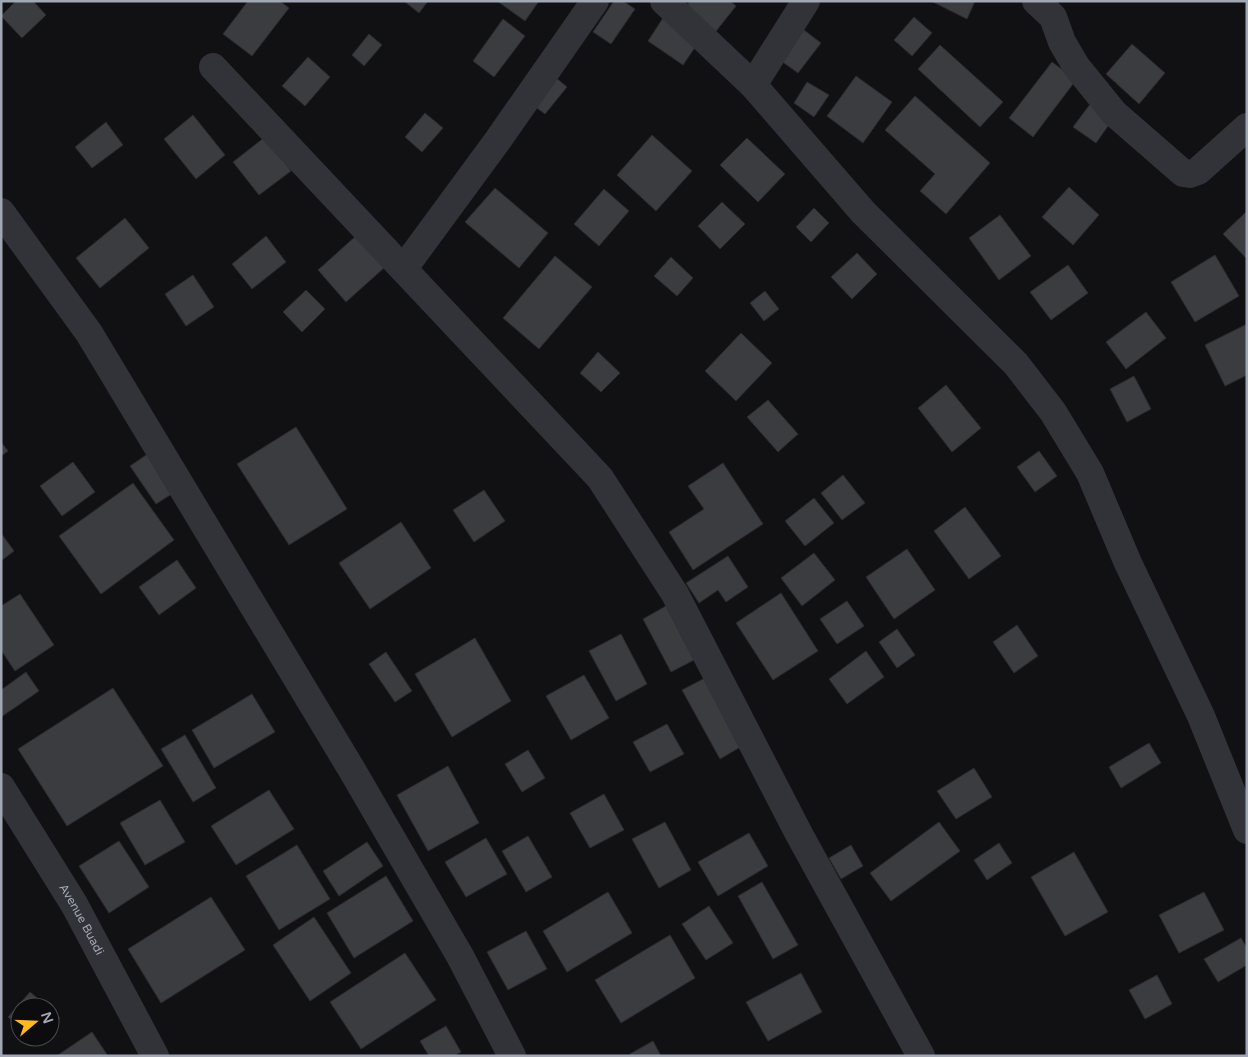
<svg xmlns="http://www.w3.org/2000/svg" width="1248" height="1057" viewBox="0 0 1248 1057" font-family="'Varela Round',sans-serif">
  <style>
    .building { fill: #3a3c40; stroke: #2b2b2f }
    .lines { fill: none; stroke-linecap: round; stroke-linejoin: round }
    .minor { stroke: #323338; stroke-width: 28 }
    .labels { text-anchor: middle; dominant-baseline: central; stroke-width: 4; stroke-linejoin: round; paint-order: stroke }
    .street-label { font-size: 12px; fill: #a1a7b4; stroke: #0c0c0e }
  </style>
  <rect width="100%" height="100%" fill="#111113"/>
  <path class="building" d="M 16,1 L 33,1 L 46,15 L 22,38 L 1,16 Z
    M 248,1 L 280,1 L 289,8 L 252,56 L 223,34 Z
    M 404,1 L 428,1 L 419,13 Z
    M 497,1 L 539,1 L 525,21 Z
    M 614,1 L 623,1 L 635,9 L 611,44 L 593,32 Z
    M 690,1 L 730,1 L 736,6 L 713,35 L 682,11 Z
    M 931,1 L 975,1 L 967,19 Z
    M 914,17 L 932,33 L 912,56 L 894,40 Z
    M 663,18 L 698,43 L 683,65 L 648,41 Z
    M 503,19 L 525,36 L 494,77 L 473,61 Z
    M 800,27 L 821,43 L 798,73 L 777,58 Z
    M 369,34 L 382,45 L 364,66 L 352,55 Z
    M 1132,44 L 1165,73 L 1139,104 L 1106,74 Z
    M 940,45 L 1003,102 L 980,127 L 918,69 Z
    M 308,57 L 330,77 L 305,106 L 282,86 Z
    M 1052,62 L 1076,80 L 1033,137 L 1009,118 Z
    M 856,76 L 892,102 L 863,143 L 827,116 Z
    M 555,77 L 567,87 L 545,114 L 533,105 Z
    M 807,82 L 829,95 L 814,117 L 794,103 Z
    M 915,96 L 990,163 L 946,214 L 920,191 L 935,174 L 885,130 Z
    M 1091,103 L 1113,119 L 1096,143 L 1073,127 Z
    M 425,113 L 443,128 L 422,152 L 405,137 Z
    M 193,115 L 225,155 L 196,179 L 164,139 Z
    M 106,122 L 123,145 L 92,168 L 75,147 Z
    M 652,135 L 692,171 L 656,211 L 617,175 Z
    M 265,137 L 291,171 L 259,195 L 233,162 Z
    M 747,138 L 785,174 L 758,202 L 720,165 Z
    M 1069,187 L 1099,215 L 1073,245 L 1042,217 Z
    M 495,188 L 548,233 L 519,268 L 465,222 Z
    M 604,189 L 629,211 L 599,246 L 574,224 Z
    M 722,202 L 745,224 L 720,249 L 698,226 Z
    M 814,208 L 829,223 L 811,242 L 796,227 Z
    M 1247,211 L 1247,259 L 1223,234 Z
    M 1000,215 L 1031,256 L 999,280 L 969,238 Z
    M 125,218 L 149,248 L 100,288 L 76,258 Z
    M 357,235 L 385,267 L 346,302 L 318,270 Z
    M 266,236 L 286,262 L 252,289 L 232,264 Z
    M 857,253 L 877,274 L 852,299 L 831,277 Z
    M 1215,255 L 1239,296 L 1195,322 L 1171,282 Z
    M 555,256 L 592,287 L 539,349 L 503,318 Z
    M 671,257 L 693,278 L 677,296 L 654,276 Z
    M 1068,265 L 1088,293 L 1051,320 L 1030,292 Z
    M 193,275 L 214,307 L 186,326 L 165,294 Z
    M 306,290 L 325,309 L 302,332 L 283,312 Z
    M 765,291 L 779,309 L 764,321 L 750,303 Z
    M 1146,312 L 1166,338 L 1126,369 L 1106,342 Z
    M 1247,324 L 1247,375 L 1225,386 L 1205,345 Z
    M 741,333 L 772,363 L 736,401 L 705,371 Z
    M 598,352 L 620,373 L 601,392 L 580,373 Z
    M 1134,376 L 1151,409 L 1127,422 L 1110,389 Z
    M 946,385 L 981,428 L 952,452 L 918,408 Z
    M 768,400 L 798,434 L 778,452 L 747,417 Z
    M 296,427 L 347,509 L 289,545 L 237,464 Z
    M 1,442 L 8,451 L 1,456 Z
    M 152,451 L 178,490 L 156,504 L 130,466 Z
    M 1039,451 L 1057,476 L 1035,492 L 1017,467 Z
    M 73,462 L 95,492 L 62,516 L 40,486 Z
    M 723,463 L 763,524 L 693,570 L 669,532 L 704,509 L 688,486 Z
    M 843,475 L 865,503 L 842,520 L 821,493 Z
    M 133,483 L 174,540 L 101,594 L 59,536 Z
    M 484,490 L 505,521 L 474,542 L 453,510 Z
    M 814,498 L 834,523 L 805,546 L 785,521 Z
    M 965,507 L 1001,556 L 969,579 L 934,531 Z
    M 401,522 L 431,568 L 370,609 L 339,563 Z
    M 1,533 L 14,551 L 1,561 Z
    M 907,549 L 935,590 L 894,619 L 866,577 Z
    M 814,553 L 835,580 L 802,606 L 781,578 Z
    M 728,556 L 748,587 L 726,602 L 718,590 L 699,603 L 686,583 Z
    M 177,560 L 196,588 L 159,615 L 139,587 Z
    M 781,593 L 818,651 L 773,680 L 736,623 Z
    M 20,594 L 54,645 L 15,671 L 1,650 L 1,606 Z
    M 847,601 L 864,626 L 837,644 L 820,619 Z
    M 666,606 L 694,660 L 671,672 L 643,619 Z
    M 1017,625 L 1038,656 L 1014,673 L 993,642 Z
    M 897,629 L 915,655 L 897,668 L 879,642 Z
    M 621,634 L 647,684 L 616,701 L 589,651 Z
    M 475,638 L 511,701 L 452,737 L 415,674 Z
    M 866,651 L 884,677 L 847,704 L 829,679 Z
    M 386,652 L 412,691 L 395,702 L 369,664 Z
    M 26,672 L 39,691 L 1,717 L 1,690 Z
    M 584,675 L 609,718 L 571,740 L 546,696 Z
    M 705,678 L 742,746 L 720,759 L 682,690 Z
    M 113,688 L 163,766 L 67,826 L 18,749 Z
    M 252,694 L 275,732 L 214,768 L 192,730 Z
    M 667,724 L 684,754 L 650,772 L 633,742 Z
    M 185,735 L 216,788 L 193,802 L 161,749 Z
    M 1149,743 L 1161,763 L 1121,788 L 1109,767 Z
    M 528,750 L 545,778 L 522,792 L 505,764 Z
    M 448,766 L 479,823 L 428,851 L 397,795 Z
    M 974,768 L 992,797 L 956,819 L 937,791 Z
    M 269,790 L 294,829 L 236,865 L 211,826 Z
    M 604,794 L 624,830 L 590,848 L 570,813 Z
    M 160,800 L 185,842 L 145,865 L 120,823 Z
    M 665,822 L 691,870 L 659,888 L 632,839 Z
    M 939,822 L 960,851 L 891,901 L 870,873 Z
    M 749,833 L 768,866 L 718,896 L 698,862 Z
    M 528,836 L 552,877 L 526,892 L 502,851 Z
    M 486,838 L 507,874 L 466,897 L 445,862 Z
    M 119,841 L 149,887 L 109,913 L 79,866 Z
    M 367,842 L 383,866 L 339,896 L 323,871 Z
    M 999,843 L 1012,863 L 987,880 L 974,860 Z
    M 297,845 L 330,899 L 279,930 L 246,876 Z
    M 851,845 L 863,866 L 841,879 L 829,858 Z
    M 1074,852 L 1108,912 L 1065,936 L 1031,877 Z
    M 386,876 L 413,921 L 354,958 L 327,913 Z
    M 762,882 L 798,945 L 773,959 L 738,896 Z
    M 608,892 L 632,933 L 567,972 L 543,931 Z
    M 1204,892 L 1224,930 L 1179,953 L 1159,915 Z
    M 211,897 L 245,950 L 161,1003 L 128,949 Z
    M 709,906 L 733,943 L 706,960 L 682,924 Z
    M 314,917 L 351,973 L 310,1001 L 273,945 Z
    M 526,931 L 547,969 L 508,990 L 487,952 Z
    M 670,935 L 695,978 L 621,1023 L 595,980 Z
    M 1241,938 L 1247,948 L 1247,965 L 1218,982 L 1204,959 Z
    M 405,953 L 436,1000 L 361,1049 L 330,1002 Z
    M 801,973 L 822,1012 L 768,1041 L 746,1002 Z
    M 1157,975 L 1172,1004 L 1145,1019 L 1129,990 Z
    M 30,992 L 48,1007 L 20,1007 L 20,1027 L 8,1017 Z
    M 50,1009 L 60,1018 L 50,1029 Z
    M 446,1026 L 461,1052 L 454,1056 L 429,1056 L 420,1041 Z
    M 92,1032 L 108,1056 L 59,1056 L 58,1055 Z
    M 653,1041 L 661,1056 L 631,1056 L 630,1054 Z"/>
  <g class="lines">
    <g class="minor">
      <path d="M 664,1 L 753,85 L 863,212 L 1016,364 L 1053,412 L 1090,473 L 1128,563 L 1201,716 L 1247,830"/>
      <path d="M 1036,1 L 1053,17 L 1062,42 L 1076,66 L 1114,113 L 1183,173 L 1190,174 L 1198,171 L 1247,127"/>
      <path d="M 213,67 L 600,478 L 675,594 L 799,834 L 921,1056"/>
      <path d="M 753,85 L 806,1"/>
      <path d="M 1,212 L 89,333 L 352,770 L 460,956 L 512,1056"/>
      <path d="M 404,268 L 498,140 L 595,1"/>
      <path id="s1" d="M 1,787 L 74,904 L 155,1056"/>
    </g>
  </g>
  <g class="labels">
    <g class="street-label">
      <text stroke="none"><textPath href="#s1" startOffset="155">Avenue Buadi</textPath></text>
    </g>
  </g>
  <rect width="1248" height="1057" fill="none" stroke="#a1a7b4" stroke-width="5"/>
  <g transform="translate(35 1022) rotate(71)"><circle r="24" fill="#0c0c0e" stroke="#484a50"/>
  <path d="M0-4L9 19L0 12L-9 19Z" fill="#fdb81e"/>
  <text y="-8" font-size="14" font-weight="bold" text-anchor="middle" fill="#a1a7b4">N</text>
  </g>
</svg>
